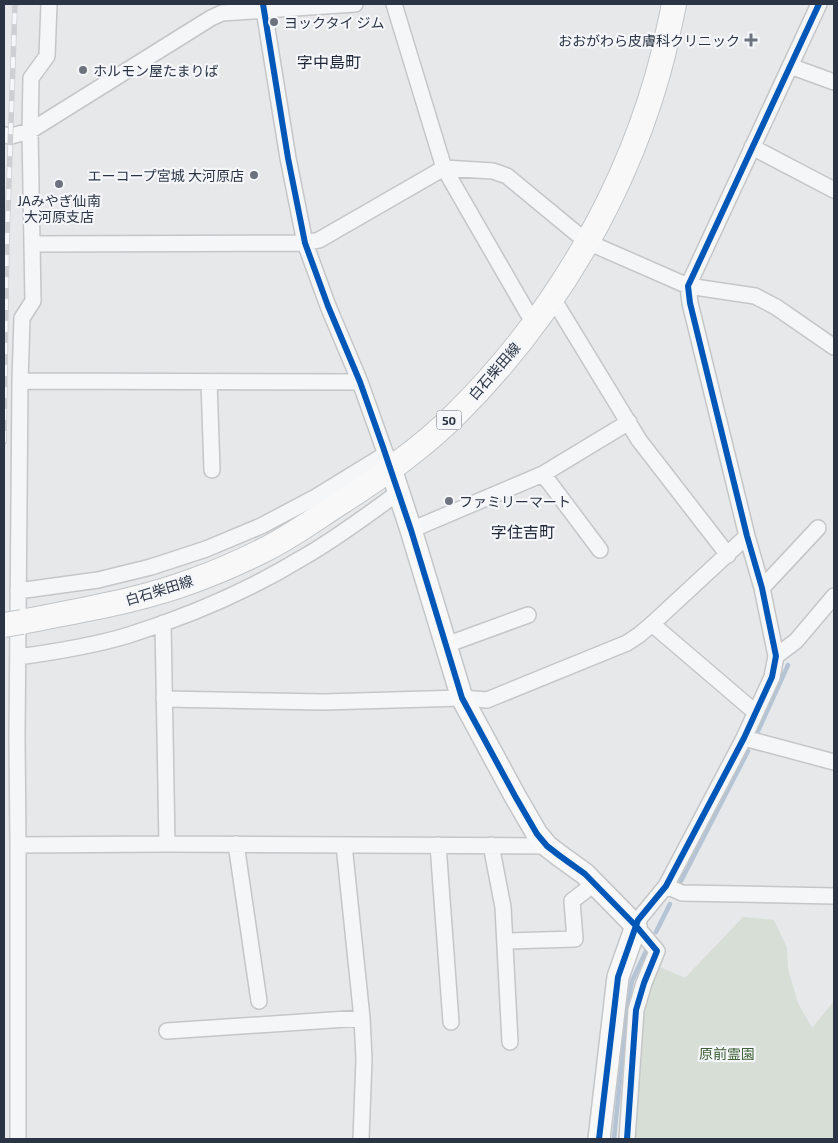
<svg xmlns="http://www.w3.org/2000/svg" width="838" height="1143" viewBox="0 0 838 1143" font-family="'Exo 2','Noto Sans JP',sans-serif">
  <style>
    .green { fill: #d6ded6 }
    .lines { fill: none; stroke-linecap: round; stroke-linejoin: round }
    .stream { stroke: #b4c4d5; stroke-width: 4.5 }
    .street-casing { stroke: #c4c6c8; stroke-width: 18 }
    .secondary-casing { stroke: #c4c6c8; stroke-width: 24 }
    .primary-casing { stroke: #c2c5c8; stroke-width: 26 }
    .street { stroke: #f5f6f7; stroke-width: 15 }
    .secondary { stroke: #f8f8f8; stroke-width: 21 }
    .primary { stroke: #f8f8f8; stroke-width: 24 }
    .rail-casing { stroke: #cecfd2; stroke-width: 5.5 }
    .rail { stroke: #f4f6f9; stroke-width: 4; stroke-dasharray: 11; stroke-linecap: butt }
    .primary-bridge-casing { stroke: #c2c5c8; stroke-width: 26; stroke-linecap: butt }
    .primary-bridge { stroke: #f8f8f8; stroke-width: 24 }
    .cycleway-casing { stroke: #f4f6f9; stroke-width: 9 }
    .cycleway { stroke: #0057b8; stroke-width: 6 }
    .poi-dot { fill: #6c737f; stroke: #f4f6f9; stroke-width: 2 }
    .labels { text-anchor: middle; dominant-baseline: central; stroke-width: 4.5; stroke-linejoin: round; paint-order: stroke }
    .shield { fill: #f4f6f9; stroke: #676e7b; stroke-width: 1 }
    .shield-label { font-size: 12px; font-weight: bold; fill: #2b3445 }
    .poi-label { font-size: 14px; fill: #2b3445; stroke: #f4f6f9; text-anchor: start }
    .street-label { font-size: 14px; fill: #2b3445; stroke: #f4f6f9 }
    .park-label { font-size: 14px; fill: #3f6138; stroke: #f4f6f9 }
    .quarter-label { font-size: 16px; fill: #1d2536; stroke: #f4f6f9 }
  </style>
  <rect width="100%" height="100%" fill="#e6e8ea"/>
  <path class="green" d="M 743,917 L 774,920 L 787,948 L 788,970 L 798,1003 L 812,1028 L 834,1001 L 834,1139 L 632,1139 L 641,1030 L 645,1000 L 660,967 L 685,978 Z"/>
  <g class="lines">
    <path class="stream" d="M 758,731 L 788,665
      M 681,881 L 748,751
      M 656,932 L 670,904
      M 614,1139 L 628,1001 L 632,981 L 646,951"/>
    <defs>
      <path id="street" d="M 263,4 L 288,158 L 305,243 L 328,306 L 360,382 L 391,469
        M 394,4 L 444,168 L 527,312 L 534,322
        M 790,66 L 834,82
        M 4,135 L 11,136 L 30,131 L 211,18 L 222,13 L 355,4
        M 752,147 L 834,190
        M 32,244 L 305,243 L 319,240 L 444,168 L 493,171 L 507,176 L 576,233 L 599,247 L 688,286 L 755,296 L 776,307 L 834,347
        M 552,297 L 639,440 L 728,555
        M 20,381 L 360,382
        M 209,382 L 212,470
        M 543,474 L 600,550
        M 411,530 L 543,474 L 629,422
        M 762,588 L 818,528
        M 18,591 L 98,580 L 151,567 L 206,549 L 261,526 L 316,497 L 386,454
        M 163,623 L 167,844
        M 652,624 L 755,712
        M 446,645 L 528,615
        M 776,656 L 796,641 L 834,596
        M 18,657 C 55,652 93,646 129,635 C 189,616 248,591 302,558 C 336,539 367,515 399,492
        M 164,699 L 324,702 L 462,698 L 487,700 L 627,643 L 639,635 L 652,624 L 747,536
        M 744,738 L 834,762
        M 236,844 L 259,1001
        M 18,845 L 167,844 L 547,846
        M 344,845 L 362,1018
        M 438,845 L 451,1022
        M 491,845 L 503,907 L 510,1042
        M 666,886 L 682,893 L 834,896
        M 505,941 L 575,939 L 572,901 L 595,883
        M 167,1031 L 362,1018 L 364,1059 L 361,1139
        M 18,1139 L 18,845 L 17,738 L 20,381 L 22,318 L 33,301 L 30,131 L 31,78 L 47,56 L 49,4
        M 627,1139 L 636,1010 L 644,983 L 657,951 L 636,926 L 638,920 L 666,886 L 744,738 L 772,677 L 776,656 L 762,588 L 747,536 L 690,303 L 688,286 L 819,4"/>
      <path id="secondary" d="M 391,469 L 411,530 L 462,698 L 515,796 L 537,834 L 547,846 L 560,856 L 585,874 L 636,926 L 618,977 L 599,1139"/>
      <path id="primary" d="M 22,622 C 80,610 140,601 195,580 C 217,572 242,561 262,551 C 289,538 315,519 340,503 C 380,477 421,449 455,415 C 555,316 630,188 664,51 C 667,35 671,20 674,4"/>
    </defs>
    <use href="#street" class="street-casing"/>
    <use href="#secondary" class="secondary-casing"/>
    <use href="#primary" class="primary-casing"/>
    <use href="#street" class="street"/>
    <use href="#secondary" class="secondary"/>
    <use href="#primary" class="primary"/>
    <defs>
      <path id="rail" d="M 4,442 L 7,239 L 15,4"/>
    </defs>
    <use href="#rail" class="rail-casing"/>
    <use href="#rail" class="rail"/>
    <defs>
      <path id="primary-bridge" d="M 4,625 L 22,622"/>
    </defs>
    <use href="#primary-bridge" class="primary-bridge-casing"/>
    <use href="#primary-bridge" class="primary-bridge"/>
    <defs>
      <path id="cycleway" d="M 263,4 L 288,158 L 305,243 L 328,306 L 360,382 L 383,447 L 411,530 L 462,698 L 515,796 L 537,834 L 547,846 L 560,856 L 585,874 L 636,926 L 657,951 L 644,983 L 636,1010 L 627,1139
        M 599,1139 L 618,977 L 638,920 L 666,886 L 744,738 L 772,677 L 776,656 L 762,588 L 747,536 L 690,303 L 688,286 L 819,4"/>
    </defs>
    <use href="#cycleway" class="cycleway-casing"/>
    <use href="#cycleway" class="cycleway"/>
  </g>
  <g class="poi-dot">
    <circle cx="274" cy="22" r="5"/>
    <path d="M748.5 32.5h5v5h5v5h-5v5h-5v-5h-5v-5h5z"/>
    <circle cx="83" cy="70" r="5"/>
    <circle cx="254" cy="175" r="5"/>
    <circle cx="59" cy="184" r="5"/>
    <circle cx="449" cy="501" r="5"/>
  </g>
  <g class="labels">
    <rect class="shield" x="436.5" y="410.5" width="25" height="19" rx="4"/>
    <g class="shield-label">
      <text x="449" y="420">50</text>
    </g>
    <g class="poi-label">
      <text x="284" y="22">ヨックタイ ジム</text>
      <text x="740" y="40" text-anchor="end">おおがわら皮膚科クリニック</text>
      <text x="93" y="70">ホルモン屋たまりば</text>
      <text x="244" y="175" text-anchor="end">エーコープ宮城 大河原店</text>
      <text x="59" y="200" text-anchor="middle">JAみやぎ仙南<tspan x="59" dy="16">大河原支店</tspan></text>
      <text x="459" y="501">ファミリーマート</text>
    </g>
    <g class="street-label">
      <text transform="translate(494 371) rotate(-49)">白石柴田線</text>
      <text transform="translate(159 590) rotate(-17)">白石柴田線</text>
    </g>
    <g class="park-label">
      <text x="727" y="1053">原前霊園</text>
    </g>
    <g class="quarter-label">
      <text x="329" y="61">字中島町</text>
      <text x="523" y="531">字住吉町</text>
    </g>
  </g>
  <rect width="838" height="1143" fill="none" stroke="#2b3445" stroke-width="10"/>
</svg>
